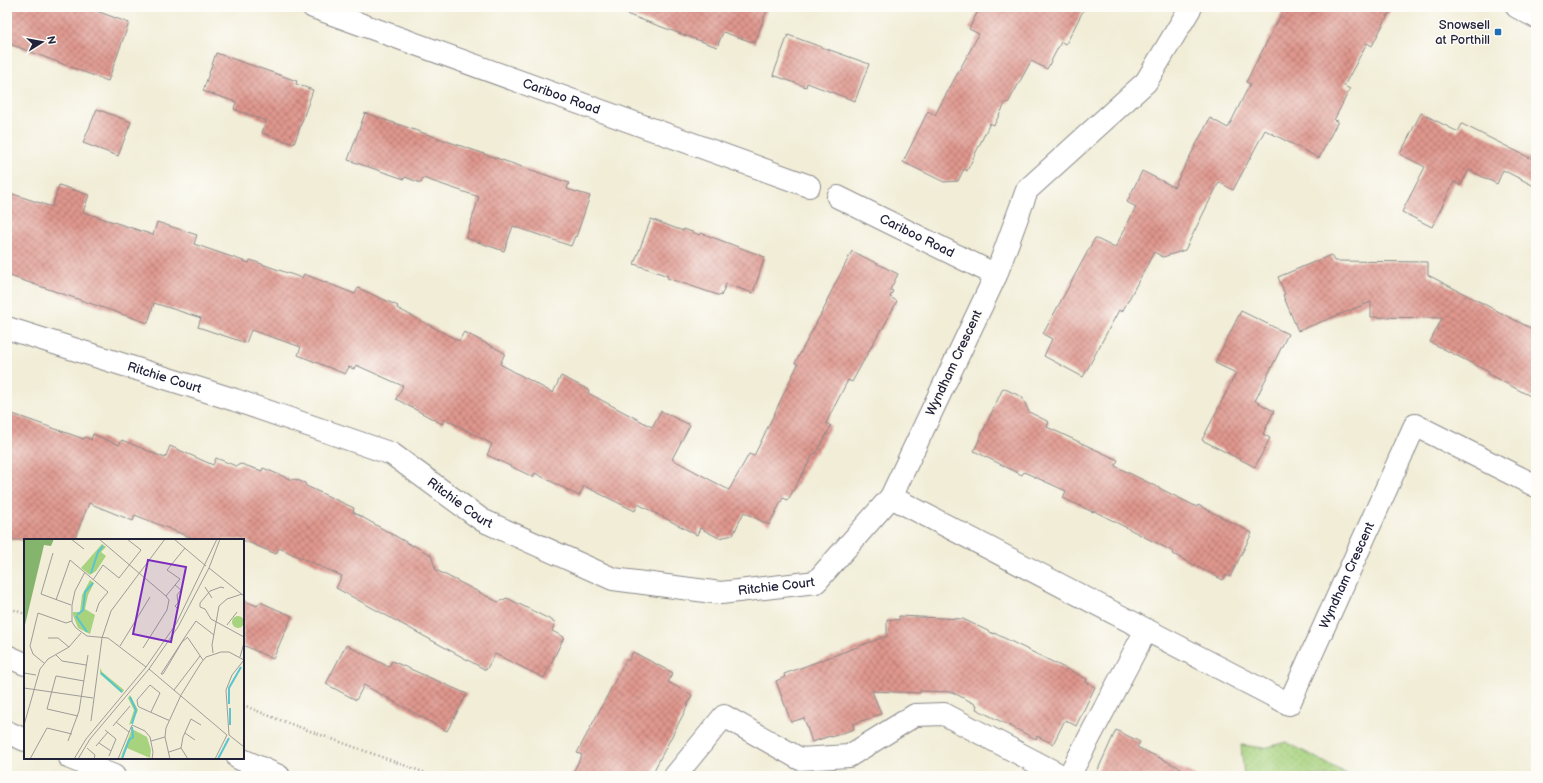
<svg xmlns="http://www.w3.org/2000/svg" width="1543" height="783" viewBox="0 0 1543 783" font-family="'Balsamiq Sans',sans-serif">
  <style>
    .park { fill: url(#park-dots); stroke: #647a5c }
    .building { fill: url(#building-cross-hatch) }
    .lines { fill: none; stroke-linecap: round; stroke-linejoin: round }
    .minor-casing { stroke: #8a8889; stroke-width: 24 }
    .major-casing { stroke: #8a8889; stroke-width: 24 }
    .path { stroke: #8a8889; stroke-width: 2.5; stroke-dasharray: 1 3; stroke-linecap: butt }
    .minor { stroke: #fff; stroke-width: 22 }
    .major { stroke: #fff; stroke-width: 22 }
    .poi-dot { fill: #1f6fb2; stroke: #fdfcf7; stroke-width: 1.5 }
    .labels { text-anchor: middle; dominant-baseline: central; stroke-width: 3; stroke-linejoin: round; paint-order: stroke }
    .poi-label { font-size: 13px; fill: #22223b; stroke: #fdfcf7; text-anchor: end }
    .street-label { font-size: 13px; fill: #22223b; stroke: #fdfcf7 }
    .inset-river { fill: none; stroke: #58c5d1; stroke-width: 2 }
    .inset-road { fill: none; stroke: #9e9c99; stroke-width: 1 }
    .view { fill: #7b2cbf; fill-opacity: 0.15; stroke: #7b2cbf; stroke-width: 2 }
    .inset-edge { fill: none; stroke: #22223b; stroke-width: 2 }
  </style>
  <defs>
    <pattern id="park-dots" width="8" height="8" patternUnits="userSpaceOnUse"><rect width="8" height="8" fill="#a7d27e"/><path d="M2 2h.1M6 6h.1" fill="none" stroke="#8fb46e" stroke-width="1.8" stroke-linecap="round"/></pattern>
    <pattern id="building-cross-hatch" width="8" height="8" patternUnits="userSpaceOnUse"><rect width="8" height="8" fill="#df968d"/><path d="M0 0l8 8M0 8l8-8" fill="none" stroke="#b47a74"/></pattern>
  </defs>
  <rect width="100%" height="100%" fill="#fdfcf7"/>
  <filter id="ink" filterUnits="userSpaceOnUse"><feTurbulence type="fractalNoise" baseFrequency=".025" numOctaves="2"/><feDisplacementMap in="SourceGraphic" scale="8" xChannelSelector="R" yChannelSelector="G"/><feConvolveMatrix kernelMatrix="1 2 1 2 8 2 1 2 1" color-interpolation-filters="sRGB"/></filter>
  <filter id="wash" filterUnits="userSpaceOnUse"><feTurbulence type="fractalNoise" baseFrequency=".012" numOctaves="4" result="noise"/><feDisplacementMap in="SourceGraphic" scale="16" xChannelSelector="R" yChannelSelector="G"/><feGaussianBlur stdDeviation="0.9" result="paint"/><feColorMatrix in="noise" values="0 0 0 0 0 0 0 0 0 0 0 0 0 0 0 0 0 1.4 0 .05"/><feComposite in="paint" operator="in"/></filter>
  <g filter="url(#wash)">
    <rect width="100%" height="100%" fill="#f1edd7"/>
    <path class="park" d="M 1286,742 L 1347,774 L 1347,776 L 1244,776 L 1241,745 L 1264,748 Z"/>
    <g id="blocks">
      <path class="building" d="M 7,7 L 86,7 L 129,23 L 108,81 L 7,43 Z
        M 615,7 L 768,7 L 755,43 L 723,32 L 717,47 L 615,10 Z
        M 980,7 L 1085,7 L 1066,44 L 1061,42 L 1047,69 L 1031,61 L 1008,103 L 1006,102 L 994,125 L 990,123 L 967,171 L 964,169 L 958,181 L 944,182 L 903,162 L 928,111 L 935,115 L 979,34 L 969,29 Z
        M 1285,7 L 1392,7 L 1372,46 L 1367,43 L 1344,86 L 1350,89 L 1334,120 L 1338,121 L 1319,158 L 1265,130 L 1233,190 L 1219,182 L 1185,250 L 1163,257 L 1154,252 L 1122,312 L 1119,310 L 1083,377 L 1044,356 L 1052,339 L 1043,334 L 1095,238 L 1115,248 L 1136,207 L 1127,202 L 1142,171 L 1174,187 L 1210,118 L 1228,128 L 1250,84 L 1246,82 Z
        M 788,35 L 869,64 L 855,101 L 807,83 L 806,87 L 773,75 Z
        M 216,53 L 297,81 L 296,84 L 313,90 L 294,144 L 262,133 L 266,121 L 234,109 L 236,102 L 203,91 Z
        M 97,109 L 131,122 L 118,156 L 83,143 Z
        M 365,113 L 569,183 L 567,189 L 590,196 L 576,237 L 575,236 L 571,246 L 513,226 L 504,251 L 466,238 L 479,197 L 423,178 L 421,183 L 405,177 L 404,179 L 348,160 Z
        M 1421,113 L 1458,132 L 1462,124 L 1536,161 L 1536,187 L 1503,170 L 1497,184 L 1469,170 L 1461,185 L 1454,182 L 1432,227 L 1402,212 L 1425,167 L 1400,154 Z
        M 59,185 L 89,195 L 83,212 L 153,235 L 157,222 L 197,235 L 194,244 L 249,263 L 250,260 L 302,278 L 304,274 L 355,294 L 358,288 L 398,306 L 397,308 L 459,341 L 464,332 L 505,353 L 500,364 L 553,393 L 561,376 L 589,390 L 588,393 L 652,427 L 661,411 L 690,425 L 672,459 L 729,490 L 749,454 L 754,456 L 798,364 L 795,363 L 827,303 L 826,302 L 852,251 L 898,274 L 890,290 L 893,291 L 890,297 L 897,301 L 882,330 L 881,329 L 852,382 L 848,380 L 826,423 L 831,426 L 816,454 L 814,453 L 788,500 L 783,498 L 769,525 L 744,512 L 733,535 L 719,538 L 700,528 L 697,535 L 638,504 L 635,511 L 584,486 L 579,496 L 535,473 L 533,477 L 487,455 L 492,444 L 445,419 L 442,424 L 396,399 L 403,386 L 356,365 L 354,369 L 349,367 L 345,374 L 298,355 L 301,347 L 251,330 L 246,343 L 198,327 L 201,318 L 154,303 L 148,323 L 7,275 L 7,192 L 52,207 Z
        M 651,219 L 683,231 L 684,229 L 700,235 L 701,233 L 765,257 L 753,293 L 726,284 L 721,296 L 667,278 L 668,276 L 634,264 Z
        M 1331,255 L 1334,261 L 1428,262 L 1428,275 L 1536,331 L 1536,399 L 1488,374 L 1489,372 L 1430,342 L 1442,318 L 1371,317 L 1371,302 L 1298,331 L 1283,295 L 1285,294 L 1278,277 Z
        M 1241,311 L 1288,334 L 1255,401 L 1274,411 L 1263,434 L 1270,438 L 1255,467 L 1202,440 L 1236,373 L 1215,363 Z
        M 1003,388 L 1022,397 L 1029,412 L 1049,422 L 1047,427 L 1118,460 L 1115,466 L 1197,507 L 1198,505 L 1252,533 L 1230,577 L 1226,575 L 1223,580 L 1173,554 L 1174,552 L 1094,511 L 1093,512 L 1063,498 L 1066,491 L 1024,472 L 1022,475 L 974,451 Z
        M 7,412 L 84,439 L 85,437 L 91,440 L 93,434 L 119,445 L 122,440 L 165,458 L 170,446 L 213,465 L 216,458 L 236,466 L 241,464 L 262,471 L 263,468 L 292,480 L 294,479 L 305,483 L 306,486 L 354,508 L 353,512 L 413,546 L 413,545 L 431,555 L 436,570 L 498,602 L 507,598 L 555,622 L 552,631 L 564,637 L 544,678 L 495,654 L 486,670 L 336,588 L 342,576 L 279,548 L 276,554 L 243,540 L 197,540 L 135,515 L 133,521 L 89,503 L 74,540 L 7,540 Z
        M 243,600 L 257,606 L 260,602 L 292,616 L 273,659 L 243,645 Z
        M 899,616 L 963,619 L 994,634 L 994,633 L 1087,679 L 1086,682 L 1095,687 L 1076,726 L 1065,720 L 1053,744 L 1037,736 L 1036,739 L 976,709 L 977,705 L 952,692 L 920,691 L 920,693 L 872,691 L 881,714 L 853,724 L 854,729 L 831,737 L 830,736 L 812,742 L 804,718 L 791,722 L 776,681 L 785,677 L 784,674 L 887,636 L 887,619 L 899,620 Z
        M 346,645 L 389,667 L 392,661 L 467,694 L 447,731 L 364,685 L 356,700 L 326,684 Z
        M 633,652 L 673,673 L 668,682 L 692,695 L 685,711 L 651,776 L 571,776 L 582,755 L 577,753 L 626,660 L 629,660 Z
        M 1116,730 L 1140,742 L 1137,747 L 1197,776 L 1095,776 Z"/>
    </g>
  </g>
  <g filter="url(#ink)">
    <use href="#blocks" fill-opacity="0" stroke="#8a8889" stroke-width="1"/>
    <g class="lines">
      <defs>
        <g id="minor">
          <path id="s1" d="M 313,7 L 809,186"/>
          <path id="s2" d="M 1191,7 L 1146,82 L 1027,190 L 996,275 L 891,497 L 1289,704 L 1415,425 L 1536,486"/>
          <path d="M 1517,7 L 1536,17"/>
          <path id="s3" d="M 838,197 L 996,275"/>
          <path id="s4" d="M 7,328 L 235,400 L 392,454 L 482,520 L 613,579 L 721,593 L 816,582 L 891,497"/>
          <path d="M 675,776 L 724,716 L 800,759 L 849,756 L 915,715 L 944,714 L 1062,776"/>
          <path d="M 1069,776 L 1146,630"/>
        </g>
        <path id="major" d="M 7,656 L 25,664
          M 7,732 L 25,740
          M 70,758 L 114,776
          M 238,758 L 279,776"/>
      </defs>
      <use href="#minor" class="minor-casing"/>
      <use href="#major" class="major-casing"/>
      <path class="path" d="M 7,607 L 25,614
        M 243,705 L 277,719 L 434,776"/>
      <use href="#minor" class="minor"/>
      <use href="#major" class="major"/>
    </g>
  </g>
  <rect class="poi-dot" x="1494" y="28" width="8" height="8" rx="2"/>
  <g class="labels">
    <g class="poi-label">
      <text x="1490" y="25">Snowsell<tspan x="1490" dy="15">at Porthill</tspan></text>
    </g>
    <g class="street-label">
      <text stroke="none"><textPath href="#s1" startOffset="264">Cariboo Road</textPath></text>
      <text stroke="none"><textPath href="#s3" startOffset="88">Cariboo Road</textPath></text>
      <text transform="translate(954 363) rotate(-65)">Wyndham Crescent</text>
      <text stroke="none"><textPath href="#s4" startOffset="165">Ritchie Court</textPath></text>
      <text stroke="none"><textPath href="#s4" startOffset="489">Ritchie Court</textPath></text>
      <text stroke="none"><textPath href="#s2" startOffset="1174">Wyndham Crescent</textPath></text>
      <text stroke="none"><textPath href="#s4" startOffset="825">Ritchie Court</textPath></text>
    </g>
  </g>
  <g transform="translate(24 539)">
    <rect width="220" height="220" fill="#f1edd7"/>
    <path d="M 0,0 L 30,0 L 27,7 L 20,6 L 0,90 Z" fill="#85b46d"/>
    <path d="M 78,5 L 82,8 L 77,13 L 82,17 L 72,32 L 66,36 L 57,29 ZM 66,41 L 70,44 L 64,56 L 61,70 L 71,76 L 66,95 L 54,89 L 49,76 L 49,73 L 56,73 L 58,56 ZM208 83a6 6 0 1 1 12 0a6 6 0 1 1-12 0ZM 76,129 L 78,133 L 100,151 L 98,154 L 76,135 ZM 106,156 L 114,171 L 109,183 L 105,186 L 110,171 L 104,159 ZM 108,190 L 123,198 L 127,211 L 126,219 L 103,209 L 96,220 Z" fill="#a7d27e"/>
    <path class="inset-river" d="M 67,34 L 74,13 L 79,7M 53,76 L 59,71 L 61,53 L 69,44M 52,77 L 63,93M 77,134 L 98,153M 106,158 L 112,171 L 108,185M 205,165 L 205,149 L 217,128M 206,169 L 206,186M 98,220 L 105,201 L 109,198 L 108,188M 194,220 L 205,199"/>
    <path class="inset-road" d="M 47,0 L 60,10M 75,0 L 142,57 L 156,40 L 143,31 L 161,9M 150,0 L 182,27M 29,14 L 17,55 L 47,66M 185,29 L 220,57M 61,33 L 51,52 L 48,66 L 48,83 L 52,89 L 63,97 L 84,99 L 122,128M 69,41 L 79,26 L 95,39 L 117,11 L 103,0M 151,46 L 157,51 L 153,56 L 154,64 L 151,67 L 154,70M 181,48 L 188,59M 200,49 L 197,48 L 186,52 L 176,64 L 176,68 L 181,70 L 187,80 L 220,98M 32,61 L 46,21 L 84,53 L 75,64 L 72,73M 203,86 L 213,73M 163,95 L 137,135 L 139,135 L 158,103 L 164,98M 163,95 L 172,82 L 190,96M 24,99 L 34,99 L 45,108M 164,99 L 179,121M 96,107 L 126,58M 119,109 L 143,71 L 145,61 L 142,57M 189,114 L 188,106 L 195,67 L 203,60 L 218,55M 32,116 L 38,122 L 62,126M 216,118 L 220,104M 20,124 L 9,115 L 6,107 L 14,74 L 42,84 L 48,82M 125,130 L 203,196M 0,134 L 12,136M 0,149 L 69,159M 150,151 L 176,117M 127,173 L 136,154 L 126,146 L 113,161 L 114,167 L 115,168 L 144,181 L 145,181M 54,177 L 23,170 L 32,137 L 60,142M 67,182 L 78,99 L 87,72 L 141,0M 92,183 L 105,193M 0,186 L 16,130 L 24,120 L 45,108 L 57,94M 89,187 L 106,167M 81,191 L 92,200 L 87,212M 161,194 L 171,201M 205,196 L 202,151 L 208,136 L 220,121M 205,196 L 220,208M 44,202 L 55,172 L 64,116M 127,202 L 141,198M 75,204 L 87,212 L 85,217M 72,207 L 84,193M 63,209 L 71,216 L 70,220M 145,213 L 157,209M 6,220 L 23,189 L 48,195M 50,220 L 62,200 L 122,128 L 152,85 L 193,0M 54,220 L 66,200 L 125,130 L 154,88 L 185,29 L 196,0M 94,220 L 108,186 L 121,192 L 126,198 L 129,213 L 128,220M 146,220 L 141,198 L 142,189 L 157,156 L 177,124 L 182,118 L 197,113 L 205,113 L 220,121M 164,220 L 157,209 L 159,198 L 167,180 L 177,186M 191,220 L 203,196"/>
    <path class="view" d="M 124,21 L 162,28 L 147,103 L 109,95 Z"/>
    <rect width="220" height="220" class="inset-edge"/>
  </g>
  <rect width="1543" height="783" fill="none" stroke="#fdfcf7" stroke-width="24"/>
  <g transform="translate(42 42) rotate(79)" stroke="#fdfcf7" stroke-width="3" paint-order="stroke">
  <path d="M0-3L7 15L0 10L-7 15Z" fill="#22223b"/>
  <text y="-6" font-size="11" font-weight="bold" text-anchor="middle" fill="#22223b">N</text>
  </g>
</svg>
